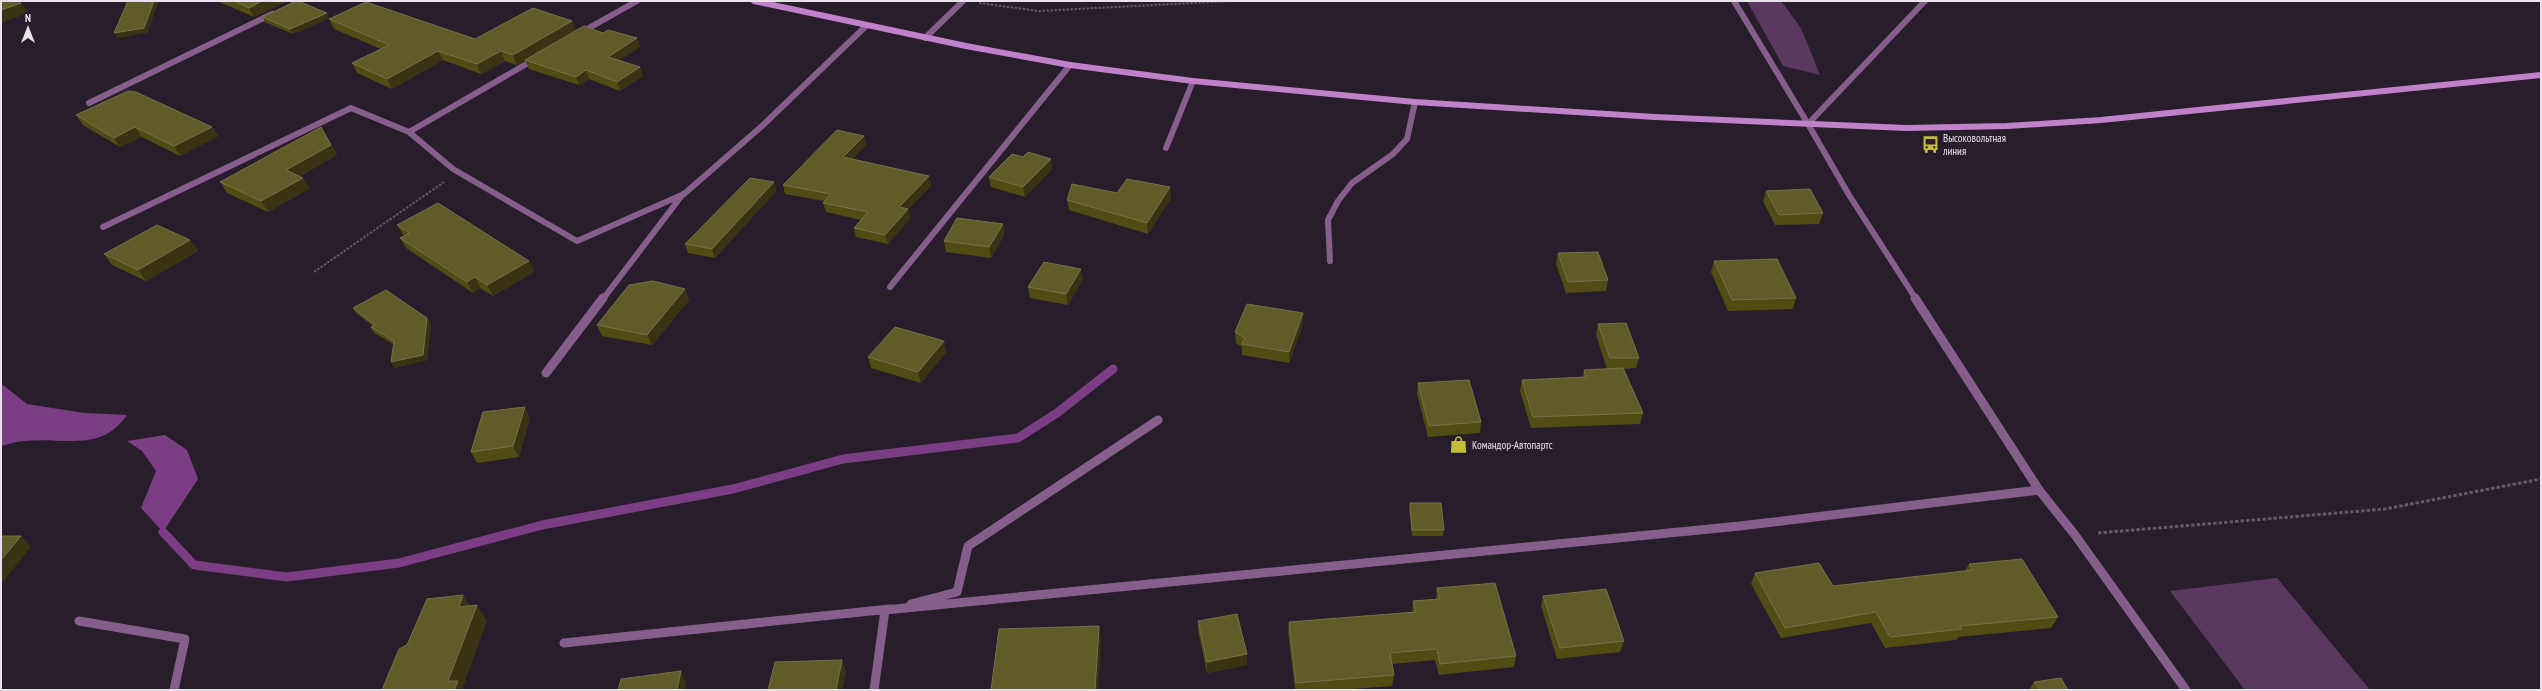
<svg xmlns="http://www.w3.org/2000/svg" width="2542" height="691" viewBox="0 0 2542 691" font-family="'PT Sans Narrow',sans-serif">
  <style>
    .green { fill: #5a385f }
    .water { fill: #7b3e84 }
    .lines { fill: none; stroke-linecap: round; stroke-linejoin: round }
    .stream { stroke: #7b3e84; stroke-width: 9 }
    .path-far1 { stroke: #635965; stroke-width: 2; stroke-dasharray: 2.5 1.5; stroke-linecap: butt }
    .path { stroke: #635965; stroke-width: 3; stroke-dasharray: 3.5 2; stroke-linecap: butt }
    .service-far1 { stroke: #865e8c; stroke-width: 6 }
    .service { stroke: #865e8c; stroke-width: 9 }
    .minor-far1 { stroke: #865e8c; stroke-width: 6 }
    .minor { stroke: #865e8c; stroke-width: 9 }
    .secondary { stroke: #c180ca; stroke-width: 6 }
    .wall { fill: #504c13 }
    .shaded-wall { fill: #393313 }
    .building { fill: #605c2a; stroke: #767149 }
    .labels { text-anchor: middle; dominant-baseline: central; stroke-width: 3; stroke-linejoin: round; paint-order: stroke }
    .poi-label { font-size: 11px; fill: #eae2eb; stroke: #281d2a; text-anchor: start }
  </style>
  <rect width="100%" height="100%" fill="#281d2a"/>
  <path class="green" d="M 1747,1 L 1781,1 L 1801,28 L 1820,75 L 1783,66 Z
    M 2277,578 L 2370,690 L 2245,690 L 2170,591 Z"/>
  <path class="water" d="M 3,385 L 27,404 L 84,413 L 127,415 C 101,453 63,437 25,441 C 17,441 9,444 1,446 L 1,386 Z
    M 165,435 L 187,450 L 198,479 L 163,532 L 141,508 L 156,471 L 142,451 L 127,441 Z"/>
  <g class="lines">
    <path class="stream" d="M 163,532 L 194,565 L 287,577 L 399,563 L 542,525 L 733,489 L 843,459 L 1018,438 L 1057,413 L 1113,369"/>
    <path class="path-far1" d="M 979,3 L 1039,11 L 1230,1
      M 314,272 L 444,182"/>
    <path class="path" d="M 2098,533 L 2385,509 L 2541,479"/>
    <path class="service-far1" d="M 1734,1 L 1808,124
      M 580,33 L 637,1
      M 925,38 L 963,1
      M 89,103 L 272,14
      M 409,132 L 453,169 L 577,241 L 684,194 L 762,126 L 866,26
      M 1166,148 L 1193,81
      M 103,227 L 351,108 L 409,132 L 535,59
      M 1330,261 L 1328,220 L 1338,201 L 1352,183 L 1393,154 L 1407,139 L 1415,102
      M 890,287 L 1070,65
      M 603,299 L 683,194"/>
    <path class="service" d="M 546,373 L 603,298
      M 911,604 L 957,592 L 968,546 L 1158,420
      M 79,621 L 185,639 L 174,690
      M 564,643 L 890,609
      M 874,690 L 885,610 L 1740,526 L 2039,490"/>
    <path class="minor-far1" d="M 1916,299 L 1849,195 L 1808,124 L 1925,1"/>
    <path class="minor" d="M 1915,298 L 2039,490 L 2075,535 L 2186,690"/>
    <path class="secondary" d="M 754,1 L 966,46 L 1070,65 L 1193,81 L 1415,102 L 1655,117 L 1906,128 L 2007,126 L 2101,120 L 2541,75"/>
  </g>
  <path class="wall" d="M 217,1 L 287,1 L 254,17 Z
    M 327,13 L 329,18 L 293,34 L 265,22 L 263,17 Z
    M 329,19 L 475,39 L 572,21 L 575,31 L 640,47 L 619,60 L 640,67 L 643,76 L 620,91 L 589,79 L 579,85 L 529,69 L 525,60 L 517,65 L 505,61 L 481,74 L 443,60 L 392,89 L 357,73 L 352,63 L 381,49 L 334,29 Z
    M 76,115 L 212,127 L 218,136 L 180,156 L 142,137 L 120,147 L 83,125 Z
    M 321,127 L 337,155 L 300,176 L 310,188 L 268,212 L 227,193 L 220,182 Z
    M 864,136 L 866,145 L 852,159 L 931,186 L 908,209 L 910,218 L 888,244 L 856,237 L 854,228 L 861,220 L 826,212 L 823,203 L 824,201 L 785,194 L 783,185 Z
    M 1052,169 L 1025,197 L 991,187 L 989,177 Z
    M 1170,187 L 1171,198 L 1148,234 L 1069,210 L 1067,200 Z
    M 777,190 L 715,258 L 688,253 L 685,244 Z
    M 1766,191 L 1823,213 L 1819,224 L 1775,225 L 1763,201 Z
    M 1003,224 L 1004,235 L 991,258 L 946,252 L 944,241 Z
    M 397,225 L 529,261 L 534,272 L 493,296 L 480,288 L 473,293 L 406,248 L 400,238 L 404,236 Z
    M 190,240 L 198,251 L 146,281 L 112,265 L 104,254 Z
    M 1558,253 L 1608,280 L 1606,291 L 1566,293 L 1556,264 Z
    M 1714,261 L 1796,298 L 1793,309 L 1728,311 L 1711,272 Z
    M 1083,279 L 1068,305 L 1030,298 L 1028,287 Z
    M 685,289 L 689,300 L 652,345 L 602,336 L 597,325 Z
    M 353,308 L 431,324 L 427,360 L 394,368 L 393,344 L 374,333 L 371,327 L 373,326 L 356,313 Z
    M 1303,324 L 1289,363 L 1242,355 L 1242,347 L 1236,343 L 1235,332 Z
    M 1598,324 L 1639,358 L 1636,368 L 1624,369 L 1643,413 L 1640,424 L 1531,428 L 1520,391 L 1522,380 L 1583,377 L 1584,370 L 1607,369 L 1596,335 Z
    M 944,341 L 946,352 L 921,383 L 871,368 L 868,357 Z
    M 1418,383 L 1481,422 L 1480,433 L 1428,437 L 1417,394 Z
    M 530,418 L 519,457 L 477,463 L 471,452 Z
    M 1410,503 L 1444,530 L 1443,536 L 1412,536 L 1409,509 Z
    M 1969,564 L 2058,617 L 2051,628 L 1958,637 L 1956,640 L 1885,648 L 1871,623 L 1781,638 L 1751,584 L 1755,573 L 1833,586 L 1965,571 Z
    M 1437,588 L 1516,656 L 1514,667 L 1439,675 L 1435,660 L 1392,664 L 1394,675 L 1392,686 L 1340,690 L 1295,690 L 1288,632 L 1289,622 L 1412,612 L 1413,601 L 1436,599 Z
    M 1543,596 L 1624,641 L 1620,652 L 1557,659 L 1541,606 Z
    M 1198,621 L 1247,654 L 1247,665 L 1207,673 L 1198,631 Z
    M 2034,682 L 2068,690 L 2029,690 Z"/>
  <path class="shaded-wall" d="M 154,1 L 159,1 L 147,33 L 118,38 L 114,33 Z
    M 262,1 L 287,1 L 254,17 L 249,8 Z
    M 21,3 L 28,13 L 1,23 L 1,10 Z
    M 327,13 L 329,18 L 293,34 L 290,29 Z
    M 572,21 L 575,31 L 517,65 L 513,55 Z
    M 637,38 L 640,47 L 611,65 L 608,57 Z
    M 438,51 L 443,60 L 392,89 L 387,79 Z
    M 501,51 L 505,61 L 481,74 L 477,64 Z
    M 640,67 L 643,76 L 620,91 L 617,82 Z
    M 586,70 L 589,79 L 579,85 L 576,77 Z
    M 135,127 L 142,137 L 120,147 L 114,138 Z
    M 212,127 L 218,136 L 180,156 L 174,146 Z
    M 864,136 L 866,145 L 846,166 L 843,157 Z
    M 331,145 L 337,155 L 292,180 L 286,170 Z
    M 1051,159 L 1052,169 L 1025,197 L 1023,187 Z
    M 929,176 L 931,186 L 908,209 L 910,218 L 888,244 L 885,235 L 899,207 Z
    M 303,178 L 310,188 L 268,212 L 261,201 Z
    M 774,182 L 777,190 L 715,258 L 712,249 Z
    M 1170,187 L 1171,198 L 1148,234 L 1147,223 Z
    M 1003,224 L 1004,235 L 991,258 L 989,247 Z
    M 190,240 L 198,251 L 146,281 L 138,270 Z
    M 529,261 L 534,272 L 493,296 L 487,285 Z
    M 1081,269 L 1083,279 L 1068,305 L 1066,294 Z
    M 475,277 L 480,288 L 473,293 L 467,282 Z
    M 685,289 L 689,300 L 652,345 L 647,335 Z
    M 1303,313 L 1303,324 L 1289,363 L 1289,352 Z
    M 427,318 L 431,324 L 427,360 L 394,368 L 391,362 Z
    M 944,341 L 946,352 L 921,383 L 918,372 Z
    M 525,407 L 530,418 L 519,457 L 513,446 Z
    M 21,536 L 31,547 L 1,584 L 1,560 Z
    M 463,595 L 473,611 L 459,607 Z
    M 477,605 L 487,621 L 463,687 L 464,690 L 454,690 L 448,681 Z
    M 1099,626 L 1101,641 L 1098,690 L 1095,690 Z
    M 1247,654 L 1247,665 L 1207,673 L 1207,662 Z
    M 842,660 L 846,671 L 842,690 L 836,690 Z
    M 681,671 L 686,682 L 685,690 L 677,690 Z"/>
  <path class="building" d="M 1,1 L 18,1 L 21,3 L 1,10 Z
    M 128,1 L 154,1 L 144,28 L 114,33 Z
    M 234,1 L 262,1 L 249,8 Z
    M 296,1 L 298,1 L 327,13 L 290,29 L 263,17 Z
    M 366,2 L 475,39 L 533,8 L 572,21 L 513,55 L 501,51 L 477,64 L 438,51 L 387,79 L 352,63 L 389,45 L 329,19 Z
    M 584,26 L 603,33 L 608,30 L 637,38 L 608,57 L 640,67 L 617,82 L 586,70 L 576,77 L 525,60 Z
    M 128,91 L 136,92 L 212,127 L 174,146 L 135,127 L 114,138 L 76,115 Z
    M 321,127 L 331,145 L 286,170 L 303,178 L 261,201 L 220,182 Z
    M 837,130 L 864,136 L 843,157 L 929,176 L 899,207 L 908,209 L 885,235 L 854,228 L 868,212 L 823,203 L 831,194 L 783,185 Z
    M 1028,152 L 1051,159 L 1023,187 L 989,177 L 1012,154 L 1023,157 Z
    M 750,178 L 774,182 L 712,249 L 685,244 Z
    M 1127,179 L 1170,187 L 1147,223 L 1067,200 L 1072,184 L 1117,193 Z
    M 1810,189 L 1823,213 L 1779,215 L 1766,191 Z
    M 438,203 L 529,261 L 487,285 L 475,277 L 467,282 L 400,238 L 410,233 L 397,225 Z
    M 957,218 L 1003,224 L 989,247 L 944,241 Z
    M 157,225 L 190,240 L 138,270 L 104,254 Z
    M 1598,252 L 1608,280 L 1568,282 L 1558,253 Z
    M 1777,259 L 1796,298 L 1732,300 L 1714,261 Z
    M 1044,262 L 1081,269 L 1066,294 L 1028,287 Z
    M 653,281 L 685,289 L 647,335 L 597,325 L 629,285 Z
    M 386,290 L 427,318 L 423,355 L 391,362 L 394,341 L 371,327 L 375,325 L 353,308 Z
    M 1247,304 L 1303,313 L 1289,352 L 1242,344 L 1245,338 L 1235,332 Z
    M 1626,323 L 1639,358 L 1610,358 L 1598,324 Z
    M 895,327 L 944,341 L 918,372 L 868,357 Z
    M 1623,368 L 1643,413 L 1533,417 L 1522,380 L 1586,377 L 1584,370 Z
    M 1469,380 L 1481,422 L 1429,426 L 1418,383 Z
    M 525,407 L 513,446 L 471,452 L 483,412 Z
    M 1410,503 L 1441,503 L 1444,530 L 1412,530 Z
    M 1,536 L 21,536 L 1,560 Z
    M 2022,559 L 2058,617 L 1960,626 L 1962,629 L 1890,637 L 1876,612 L 1785,628 L 1755,573 L 1819,563 L 1833,586 L 1973,570 L 1969,564 Z
    M 1495,583 L 1516,656 L 1440,664 L 1437,649 L 1390,653 L 1394,675 L 1296,683 L 1289,622 L 1416,612 L 1413,601 L 1440,599 L 1437,588 Z
    M 1606,589 L 1624,641 L 1560,648 L 1543,596 Z
    M 463,595 L 459,607 L 477,605 L 448,681 L 458,681 L 454,690 L 382,690 L 399,649 L 407,645 L 427,599 Z
    M 1237,614 L 1247,654 L 1207,662 L 1198,621 Z
    M 1099,626 L 1095,690 L 991,690 L 999,629 Z
    M 842,660 L 836,690 L 768,690 L 775,662 Z
    M 681,671 L 677,690 L 618,690 L 621,679 Z
    M 2061,678 L 2068,690 L 2040,690 L 2034,682 Z"/>
  <defs>
    <symbol id="bus-bare" viewBox="-9 -9 18 18"><path d="M-5-6H5V4H4V6H2V4H-2V6H-4V4H-5ZM-3.5-4V0h7V-4ZM-3.5 1.2v1.5H-2V1.2ZM2 1.2v1.5H3.5V1.2Z" fill="#c3bd3e" stroke="#281d2a" stroke-width="2.5" paint-order="stroke"/></symbol>
    <symbol id="shop-bare" viewBox="-9 -9 18 18"><path d="M-5-2.5h2.3a2.7 3.5 0 0 1 5.4 0H5L5.5 6h-11ZM-1.5-2.5h3a1.5 2.3 0 0 0-3 0Z" fill="#c3bd3e" stroke="#281d2a" stroke-width="2.5" paint-order="stroke"/></symbol>
  </defs>
  <g fill-rule="evenodd">
    <use href="#bus-bare" x="1918" y="132" width="25" height="25"/>
    <use href="#shop-bare" x="1446" y="432" width="25" height="25"/>
  </g>
  <g class="labels">
    <g class="poi-label">
      <text x="1943" y="138">Высоковольтная<tspan x="1943" dy="13">линия</tspan></text>
      <text x="1472" y="445">Командор-Автопартс</text>
    </g>
  </g>
  <rect width="2542" height="691" fill="none" stroke="#eae2eb" stroke-width="4"/>
  <g transform="translate(28 28)" stroke="#281d2a" stroke-width="3" paint-order="stroke">
  <path d="M0-3L7 15L0 10L-7 15Z" fill="#eae2eb"/>
  <text y="-6" font-size="11" font-weight="bold" text-anchor="middle" fill="#eae2eb">N</text>
  </g>
</svg>
